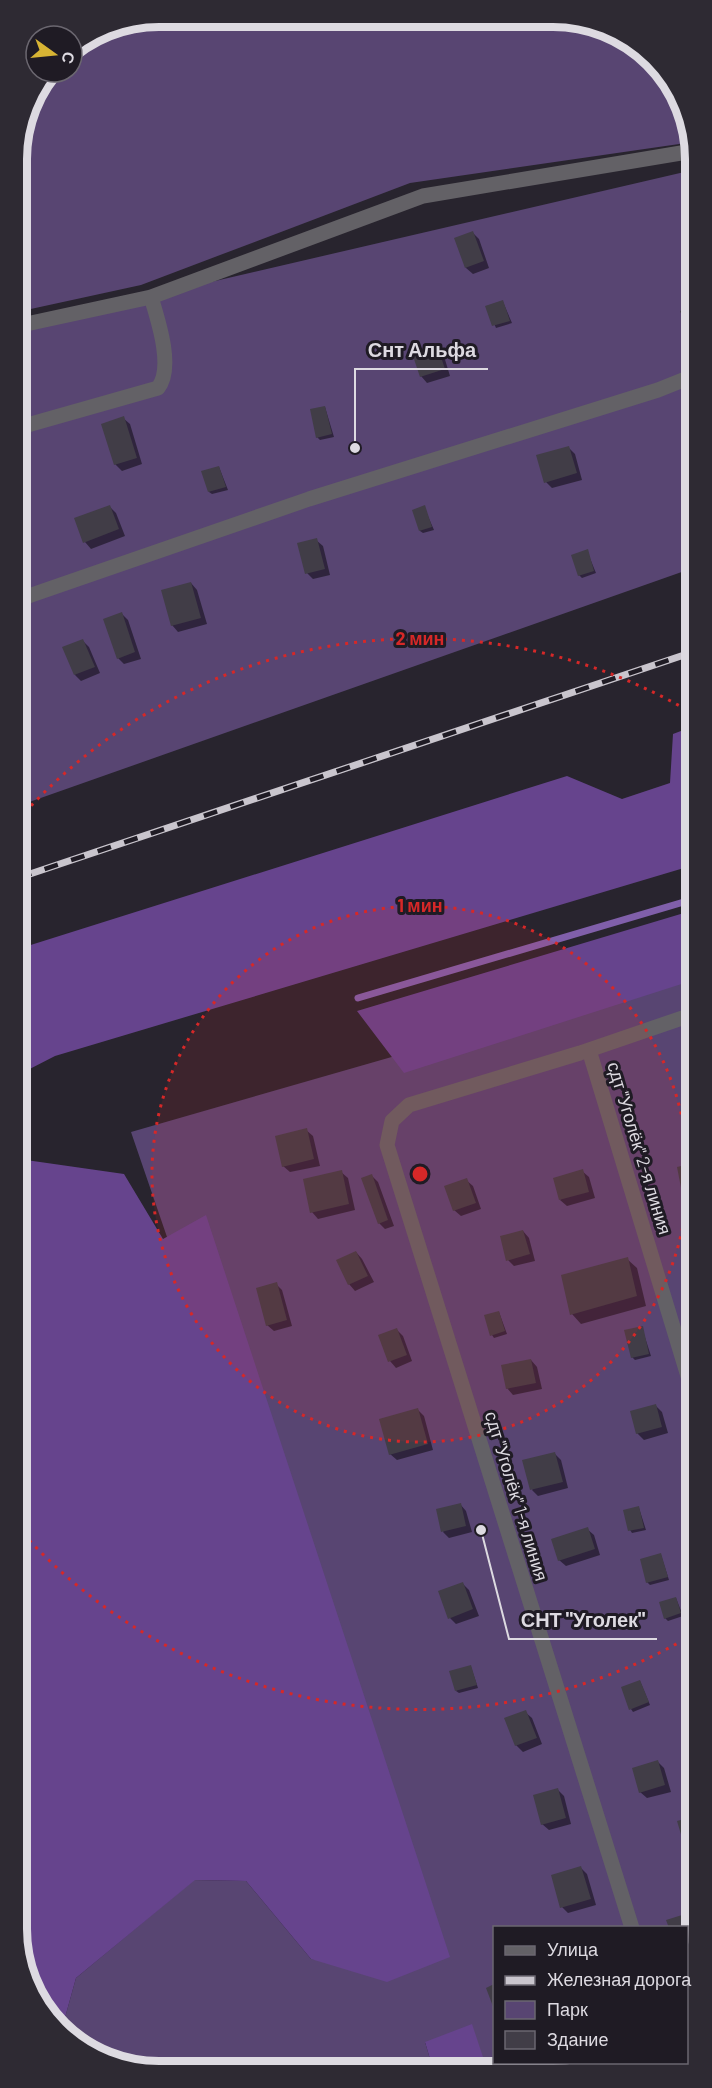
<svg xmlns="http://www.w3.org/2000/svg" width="712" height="2088" viewBox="0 0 712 2088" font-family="Barlow,sans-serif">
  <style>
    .green { fill: #584572 }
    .forest { fill: #66448d }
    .shadow { fill: #0007 }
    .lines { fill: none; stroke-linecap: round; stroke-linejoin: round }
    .stream { stroke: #805faa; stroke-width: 7 }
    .building { fill: #413d47 }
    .minor { stroke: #636166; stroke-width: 15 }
    .rail-casing { stroke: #c9c5cd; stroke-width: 7 }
    .rail { stroke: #1f1b24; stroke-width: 4.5; stroke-dasharray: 14; stroke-linecap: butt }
    .ring { fill: none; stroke: #d62828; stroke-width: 3; stroke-dasharray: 3 6 }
    .labels { text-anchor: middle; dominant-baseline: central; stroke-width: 6; stroke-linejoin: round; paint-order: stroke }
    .street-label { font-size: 18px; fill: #dddae1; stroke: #1f1b24 }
    .rim { fill: none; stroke: #dddae1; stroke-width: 8 }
    .centre { fill: #d62828; stroke: #1f1b24; stroke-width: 3 }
    .ring-label { font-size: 18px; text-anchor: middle; font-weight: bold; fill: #d62828; stroke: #1f1b24; stroke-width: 6; stroke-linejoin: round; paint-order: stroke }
    .leader { fill: none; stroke: #dddae1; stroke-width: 2 }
    .callout-dot { fill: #dddae1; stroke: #1f1b24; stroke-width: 2 }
    .callout-label { font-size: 20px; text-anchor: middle; font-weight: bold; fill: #dddae1; stroke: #1f1b24; stroke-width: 6; stroke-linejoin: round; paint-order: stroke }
  </style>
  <rect width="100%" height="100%" fill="#28242e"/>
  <path class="green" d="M 159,17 L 581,19 L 654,58 L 693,131 L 693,142 L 410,183 L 141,285 L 17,312 L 17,149 L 31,95 L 49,72 L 72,72 L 72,47 L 105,27 Z
    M 693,170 L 693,568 L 18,806 L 17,327 Z
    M 694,970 L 695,1938 L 687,1976 L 686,1928 L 494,1928 L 494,2062 L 598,2063 L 581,2069 L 452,2069 L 425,2042 L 433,2069 L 131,2069 L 61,2032 L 76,1978 L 194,1880 L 246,1881 L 311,1959 L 418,1969 L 131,1132 Z"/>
  <path class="forest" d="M 694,726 L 694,865 L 55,1056 L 18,1075 L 18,949 L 567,776 L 622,799 L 670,783 L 673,734 Z
    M 694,910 L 694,980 L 404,1073 L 357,1011 Z
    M 18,1149 L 26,1160 L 124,1174 L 163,1239 L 206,1215 L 450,1957 L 387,1982 L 311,1959 L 246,1881 L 195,1880 L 76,1978 L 61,2032 L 19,1957 Z
    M 472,2024 L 487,2069 L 433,2069 L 425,2042 Z"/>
  <path class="shadow" d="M 473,233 L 479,239 L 489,268 L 473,274 L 466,268 Z
    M 503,302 L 512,323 L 496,328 L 487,307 Z
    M 437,347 L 443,353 L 450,376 L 427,383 L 421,376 Z
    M 325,407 L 334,437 L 320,440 L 317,437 Z
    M 123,418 L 130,424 L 142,464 L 122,471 L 115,464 Z
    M 568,447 L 575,454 L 582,480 L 552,488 L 546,482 Z
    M 219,467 L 228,490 L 212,494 L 209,492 Z
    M 109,506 L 116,513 L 125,536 L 91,549 L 85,542 Z
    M 424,507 L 434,530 L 423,533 L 420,531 Z
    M 316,540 L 323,546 L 330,575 L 313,579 L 307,573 Z
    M 587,551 L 596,573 L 582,578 L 579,575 Z
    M 191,583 L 197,590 L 207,624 L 178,632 L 172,625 Z
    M 122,614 L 128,620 L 141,659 L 124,664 L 118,658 Z
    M 82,640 L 89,647 L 100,673 L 81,681 L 75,675 Z
    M 306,1130 L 313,1136 L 320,1166 L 290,1172 L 283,1166 Z
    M 694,1165 L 694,1203 L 691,1204 L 684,1197 L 679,1168 Z
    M 582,1171 L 589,1177 L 595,1198 L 567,1206 L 560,1200 Z
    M 341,1172 L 348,1178 L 355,1210 L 318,1219 L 312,1212 Z
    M 372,1176 L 378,1182 L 394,1226 L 385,1229 L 379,1223 Z
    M 466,1180 L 473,1186 L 481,1209 L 461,1216 L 454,1210 Z
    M 523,1231 L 529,1238 L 535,1261 L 514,1266 L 508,1260 Z
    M 356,1252 L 362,1259 L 374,1282 L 355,1291 L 349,1284 Z
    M 627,1259 L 637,1268 L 646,1306 L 581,1324 L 572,1314 Z
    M 276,1284 L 282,1290 L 292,1326 L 274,1331 L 267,1325 Z
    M 499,1312 L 507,1334 L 494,1338 L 492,1335 Z
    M 642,1328 L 651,1356 L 635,1360 L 632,1357 Z
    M 397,1330 L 403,1336 L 412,1361 L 396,1368 L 390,1361 Z
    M 531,1360 L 537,1367 L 542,1389 L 513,1395 L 507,1388 Z
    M 656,1406 L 662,1412 L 668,1433 L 644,1440 L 637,1433 Z
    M 418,1410 L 424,1416 L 433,1450 L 397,1460 L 390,1454 Z
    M 555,1454 L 561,1460 L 568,1488 L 538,1496 L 532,1490 Z
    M 460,1504 L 466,1511 L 472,1532 L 449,1538 L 443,1532 Z
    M 639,1508 L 646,1530 L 632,1533 L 630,1530 Z
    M 587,1529 L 594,1535 L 600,1555 L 566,1566 L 559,1560 Z
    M 661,1555 L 669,1580 L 650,1585 L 647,1582 Z
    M 463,1584 L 469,1590 L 479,1616 L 456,1624 L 450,1618 Z
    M 676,1598 L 683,1616 L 668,1621 L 665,1618 Z
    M 471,1667 L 478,1688 L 459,1693 L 456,1691 Z
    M 640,1681 L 650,1705 L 633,1712 L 631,1709 Z
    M 525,1712 L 532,1718 L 542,1744 L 523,1752 L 516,1745 Z
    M 658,1762 L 664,1768 L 671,1792 L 647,1798 L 640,1792 Z
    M 558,1790 L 564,1796 L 571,1824 L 549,1830 L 542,1824 Z
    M 695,1818 L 695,1863 L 690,1857 L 679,1822 Z
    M 581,1868 L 587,1874 L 596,1905 L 568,1913 L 562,1907 Z
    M 695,1912 L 695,1938 L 691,1957 L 686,1959 L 686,1928 L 668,1921 Z"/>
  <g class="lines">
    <path class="stream" d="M 358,998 L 694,899"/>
  </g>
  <path class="building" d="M 473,231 L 484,261 L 465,268 L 454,238 Z
    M 503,300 L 510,321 L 492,326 L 485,306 Z
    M 693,306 L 693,332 L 689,334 L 680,311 Z
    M 437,345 L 445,369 L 420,377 L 412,353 Z
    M 325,406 L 332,434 L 316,438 L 310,409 Z
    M 124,416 L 137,458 L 114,465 L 101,424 Z
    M 569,446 L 577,473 L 544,483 L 536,455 Z
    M 219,466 L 226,487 L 208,492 L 201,471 Z
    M 110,505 L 119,529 L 83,543 L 74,518 Z
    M 425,505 L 432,527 L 419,531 L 412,510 Z
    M 317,538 L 325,569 L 305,574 L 297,543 Z
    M 588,549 L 594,571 L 578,576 L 571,555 Z
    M 191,582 L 201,618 L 171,626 L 161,590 Z
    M 122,612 L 135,652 L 117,659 L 103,619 Z
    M 83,639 L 95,667 L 74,675 L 62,647 Z
    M 307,1128 L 314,1159 L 282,1167 L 275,1136 Z
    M 694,1163 L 694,1196 L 683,1198 L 677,1167 Z
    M 583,1169 L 589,1192 L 559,1200 L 553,1178 Z
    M 342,1170 L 349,1204 L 310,1213 L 303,1179 Z
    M 372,1174 L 388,1220 L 378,1224 L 361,1178 Z
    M 467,1178 L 476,1203 L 453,1211 L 444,1186 Z
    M 523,1230 L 530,1254 L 506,1261 L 500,1236 Z
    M 356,1251 L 368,1276 L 348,1285 L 336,1260 Z
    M 628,1257 L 637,1296 L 570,1315 L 561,1275 Z
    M 277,1282 L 287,1320 L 266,1326 L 256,1288 Z
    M 499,1311 L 505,1331 L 490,1336 L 484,1315 Z
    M 643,1326 L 649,1354 L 631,1358 L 624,1330 Z
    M 397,1328 L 407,1355 L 388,1362 L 378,1335 Z
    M 531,1359 L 536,1383 L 506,1389 L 501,1365 Z
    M 656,1404 L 662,1427 L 636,1434 L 630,1411 Z
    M 418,1408 L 428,1444 L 389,1455 L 379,1419 Z
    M 555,1452 L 563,1482 L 530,1490 L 522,1460 Z
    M 461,1503 L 466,1526 L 441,1532 L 436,1509 Z
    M 639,1506 L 644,1528 L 628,1531 L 623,1510 Z
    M 588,1527 L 595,1549 L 558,1561 L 551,1539 Z
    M 661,1553 L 668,1577 L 646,1583 L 640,1559 Z
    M 463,1582 L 473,1609 L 448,1619 L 438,1591 Z
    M 676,1597 L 681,1613 L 664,1619 L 659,1602 Z
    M 471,1665 L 477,1685 L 455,1691 L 449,1671 Z
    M 640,1680 L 649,1702 L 629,1710 L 621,1687 Z
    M 526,1710 L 537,1738 L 515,1746 L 504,1718 Z
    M 658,1760 L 665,1785 L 639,1793 L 632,1768 Z
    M 558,1788 L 566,1818 L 541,1825 L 533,1795 Z
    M 695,1816 L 695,1856 L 688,1858 L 677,1821 Z
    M 581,1866 L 591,1899 L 560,1908 L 551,1875 Z
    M 695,1911 L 695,1938 L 693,1949 L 686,1951 L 686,1928 L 669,1928 L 666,1920 Z
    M 494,1984 L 494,2009 L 486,1988 Z"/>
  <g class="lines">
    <path class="minor" d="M 17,326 L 151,297 L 423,196 L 693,151
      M 17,428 L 158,388 C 174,368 158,320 151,297
      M 17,600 L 309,499 L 658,390 L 693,376
      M 589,1050 L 694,1396
      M 632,1928 L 387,1145 L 392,1121 L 409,1105 L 580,1053 L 694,1014"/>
    <defs>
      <path id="rail" d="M 18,878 L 693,652"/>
    </defs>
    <use href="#rail" class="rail-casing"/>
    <use href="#rail" class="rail"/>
  </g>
  <circle cx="420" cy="1174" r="268" fill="#d62828" fill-opacity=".12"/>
  <g class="ring">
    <circle cx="420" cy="1174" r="268"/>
    <path d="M692 1635A535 535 0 0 1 19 1529M19 819A535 535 0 0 1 692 713"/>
  </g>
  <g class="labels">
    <g class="street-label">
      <text transform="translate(640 1148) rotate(73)">сдт "Уголёк" 2-я линия</text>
      <text transform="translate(517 1496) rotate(73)">сдт "Уголёк" 1-я линия</text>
    </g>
  </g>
  <path d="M0 0H712V2088H0ZM159 27H553A132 132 0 0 1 685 159V1929A132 132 0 0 1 553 2061H159A132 132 0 0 1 27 1929V159A132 132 0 0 1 159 27Z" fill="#2e2a33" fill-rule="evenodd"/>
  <path class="rim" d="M159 27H553A132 132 0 0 1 685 159V1929A132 132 0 0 1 553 2061H159A132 132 0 0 1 27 1929V159A132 132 0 0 1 159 27Z"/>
  <circle cx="420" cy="1174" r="9" class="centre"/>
  <g class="ring-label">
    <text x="420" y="645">2 мин</text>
    <text x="420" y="912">1 мин</text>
  </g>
  <path class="leader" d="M355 448L355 369H488M481 1530L509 1639H657"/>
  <g class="callout-dot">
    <circle cx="355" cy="448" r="6"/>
    <circle cx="481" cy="1530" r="6"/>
  </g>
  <g class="callout-label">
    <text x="422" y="357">Снт Альфа</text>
    <text x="583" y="1627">СНТ "Уголек"</text>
  </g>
  <rect x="493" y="1926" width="195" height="138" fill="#1f1b24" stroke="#6b6770" stroke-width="1.5"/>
  <rect x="505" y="1946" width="30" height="9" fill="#636166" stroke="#6b6770" stroke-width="1.5"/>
  <text x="547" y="1956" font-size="18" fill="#dddae1">Улица</text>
  <rect x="505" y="1976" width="30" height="9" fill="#c9c5cd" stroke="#6b6770" stroke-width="1.5"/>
  <text x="547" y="1986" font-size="18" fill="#dddae1">Железная дорога</text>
  <rect x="505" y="2001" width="30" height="18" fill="#584572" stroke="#6b6770" stroke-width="1.5"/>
  <text x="547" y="2016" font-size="18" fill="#dddae1">Парк</text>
  <rect x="505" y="2031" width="30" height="18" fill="#413d47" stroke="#6b6770" stroke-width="1.5"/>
  <text x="547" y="2046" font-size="18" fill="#dddae1">Здание</text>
  <g transform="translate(54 54) rotate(105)"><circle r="28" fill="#1f1b24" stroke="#6b6770" stroke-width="1.5"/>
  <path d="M0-4.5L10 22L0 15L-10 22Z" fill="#d7b434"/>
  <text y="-9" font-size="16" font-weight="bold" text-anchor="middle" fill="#dddae1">С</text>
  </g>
</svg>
